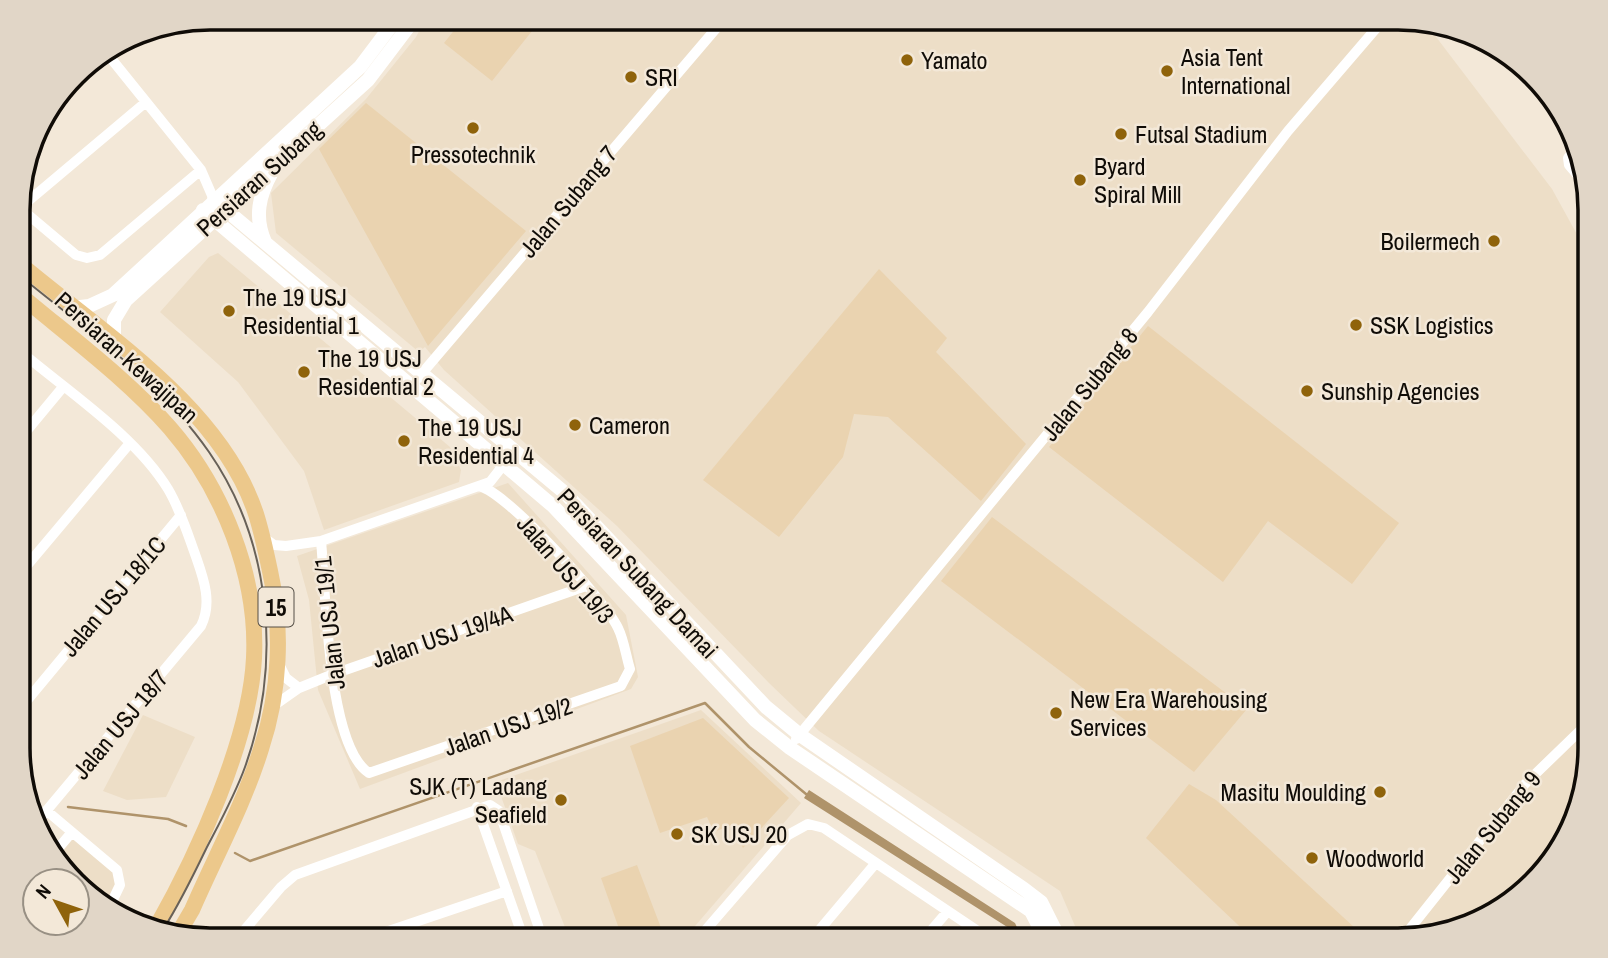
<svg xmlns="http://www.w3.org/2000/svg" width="1608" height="958" viewBox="0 0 1608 958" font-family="'Archivo Narrow',sans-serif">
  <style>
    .built { fill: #eddec7 }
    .green { fill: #ead3b0 }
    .water { fill: #af936a }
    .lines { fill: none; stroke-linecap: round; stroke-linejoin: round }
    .stream { stroke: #af936a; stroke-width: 2.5 }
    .street { stroke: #fff; stroke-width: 10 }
    .secondary { stroke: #fff; stroke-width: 14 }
    .primary { stroke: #ecc88b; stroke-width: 16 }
    .tram { stroke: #686158; stroke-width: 2 }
    .poi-dot { fill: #8f630b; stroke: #f3e8d8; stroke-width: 2.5 }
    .labels { text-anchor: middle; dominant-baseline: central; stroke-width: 5; stroke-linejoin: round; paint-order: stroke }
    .shield { fill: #f3e8d8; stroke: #544e46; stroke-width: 2 }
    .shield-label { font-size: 23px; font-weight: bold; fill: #100c07 }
    .poi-label { font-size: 24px; fill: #100c07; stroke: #f3e8d8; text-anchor: start }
    .street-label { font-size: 24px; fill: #100c07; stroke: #f3e8d8 }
    .rim { fill: none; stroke: #100c07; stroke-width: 3.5 }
  </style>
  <rect width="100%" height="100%" fill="#f3e8d8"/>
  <path class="built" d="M 426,18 L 1399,18 L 1427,25 L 1552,189 L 1590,258 L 1590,761 L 1565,845 L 1495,915 L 1411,940 L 1081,940 L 1060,891 L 819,731 L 769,683 L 617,526 L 444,370 L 425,347 L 419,352 L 276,233 L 271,193 L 366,99 L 416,37 Z
    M 218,253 L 450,447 L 461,470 L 459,482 L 324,530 L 304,471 L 238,382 L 160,312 L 209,257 Z
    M 508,483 L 626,615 L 638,677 L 631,689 L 360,789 L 318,690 L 309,600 L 297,556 Z
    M 701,710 L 801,803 L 683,940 L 570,940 L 535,851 L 518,844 L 496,782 Z
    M 143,715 L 195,737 L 166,797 L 127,800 L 103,791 Z
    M 73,838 L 112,870 L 117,886 L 106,907 L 55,860 Z"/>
  <path class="green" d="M 464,18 L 515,18 L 532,31 L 492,81 L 444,43 Z
    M 366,103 L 526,231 L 428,346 L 319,149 Z
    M 879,269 L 947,338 L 936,352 L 1026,444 L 981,501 L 888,417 L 854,414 L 843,457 L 779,537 L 703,480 Z
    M 1148,326 L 1399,523 L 1352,584 L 1268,521 L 1223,582 L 1049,447 Z
    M 992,517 L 1247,709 L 1194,772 L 941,581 Z
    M 703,718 L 789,798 L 743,848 L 731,825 L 714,832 L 707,817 L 660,833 L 630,746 Z
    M 1189,784 L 1216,800 L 1368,940 L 1254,940 L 1146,838 Z
    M 637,865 L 663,933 L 641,940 L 623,940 L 601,878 Z"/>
  <path class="water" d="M 809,790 L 1015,923 L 1023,940 L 1016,940 L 1012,930 L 804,798 Z"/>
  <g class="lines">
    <path class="stream" d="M 68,807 L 168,819 L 186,826
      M 235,853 L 250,861 L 705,703 L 749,747 L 806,794"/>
    <path class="street" d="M 105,51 L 201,170 L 214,200
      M 1574,150 L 1568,158 L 1569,165 L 1586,185
      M 19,207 L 76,255 L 87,258 L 100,255 L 201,170
      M 20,208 L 146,102
      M 19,350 C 67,391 135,435 168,489 C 180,509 187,532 195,554 C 203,577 213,602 201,626 L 37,822
      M 412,385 L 725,18
      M 19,440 L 63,387
      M 263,537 L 274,545 L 286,546 L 321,541 L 490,482 L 501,468 L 496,459
      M 321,541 C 326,591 327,746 369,773 L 621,686 L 630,669 C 626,656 624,640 618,628 C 604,599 507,492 479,486
      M 19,575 L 130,443
      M 280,666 L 286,678 L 299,688
      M 272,707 L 299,688 L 331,675 L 586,586
      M 19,710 L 181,515
      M 796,739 L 1148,312 L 1288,131 L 1385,18
      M 477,807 L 524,940
      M 47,811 L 117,870 L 120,885 L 108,910
      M 51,857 L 72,832
      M 236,940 L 281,887 L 295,875 L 490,805 L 499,811 L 543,940
      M 362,940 L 507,891
      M 697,940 L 788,835 L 808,824 L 824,828 L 991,940
      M 811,940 L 875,864
      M 923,940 L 947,912
      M 1401,940 L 1525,784 L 1590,721"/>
    <path class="secondary" d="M 214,200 L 565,493 L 766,707 L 800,735 L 1024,889 L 1041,902 L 1060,940
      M 203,210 L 553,506 L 755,720 L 790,748 L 1031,911 L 1046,940
      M 265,242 C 254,217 259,195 272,172
      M 72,308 L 89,306 L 113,295 L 360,67 L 397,18
      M 114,341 L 114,320 L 126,300 L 368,80 L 415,18"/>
    <path class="primary" d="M 19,263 C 102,333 221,407 256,514 C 262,533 266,552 270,571 C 283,629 280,692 261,749 C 244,804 215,857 192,910 L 179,932
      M 19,294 C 70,337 126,378 170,428 C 223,489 258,577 254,658 C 250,740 197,855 157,926"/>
    <path class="tram" d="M 19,275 C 85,329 160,381 209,452 C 272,543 282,664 245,767 C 235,795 220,822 206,849 C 193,876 180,903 164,928"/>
  </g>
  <g class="poi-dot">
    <circle cx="907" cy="60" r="7"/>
    <circle cx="1167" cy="71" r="7"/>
    <circle cx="631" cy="77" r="7"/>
    <circle cx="473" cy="128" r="7"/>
    <circle cx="1121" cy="134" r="7"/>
    <circle cx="1080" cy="180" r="7"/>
    <circle cx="1494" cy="241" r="7"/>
    <circle cx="229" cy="311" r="7"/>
    <circle cx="1356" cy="325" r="7"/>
    <circle cx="304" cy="372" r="7"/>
    <circle cx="1307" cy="391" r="7"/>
    <circle cx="575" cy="425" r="7"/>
    <circle cx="404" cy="441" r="7"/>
    <circle cx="1056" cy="713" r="7"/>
    <circle cx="1380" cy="792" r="7"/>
    <circle cx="561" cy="800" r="7"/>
    <circle cx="677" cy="834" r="7"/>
    <circle cx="1312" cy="858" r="7"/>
  </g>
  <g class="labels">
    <rect class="shield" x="258.5" y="587.5" width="35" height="39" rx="5"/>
    <g class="shield-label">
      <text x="276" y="607">15</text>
    </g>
    <g class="poi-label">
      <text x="1181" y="57">Asia Tent<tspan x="1181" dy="28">International</tspan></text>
      <text x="921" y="60">Yamato</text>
      <text x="645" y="77">SRI</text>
      <text x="1135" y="134">Futsal Stadium</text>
      <text x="473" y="154" text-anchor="middle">Pressotechnik</text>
      <text x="1094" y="166">Byard<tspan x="1094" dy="28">Spiral Mill</tspan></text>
      <text x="1480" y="241" text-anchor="end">Boilermech</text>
      <text x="243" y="297">The 19 USJ<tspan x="243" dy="28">Residential 1</tspan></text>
      <text x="1370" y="325">SSK Logistics</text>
      <text x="318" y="358">The 19 USJ<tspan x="318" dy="28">Residential 2</tspan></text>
      <text x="1321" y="391">Sunship Agencies</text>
      <text x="589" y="425">Cameron</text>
      <text x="418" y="427">The 19 USJ<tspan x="418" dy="28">Residential 4</tspan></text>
      <text x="1070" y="699">New Era Warehousing<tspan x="1070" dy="28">Services</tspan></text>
      <text x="547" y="786" text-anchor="end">SJK (T) Ladang<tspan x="547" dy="28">Seafield</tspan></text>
      <text x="1366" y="792" text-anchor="end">Masitu Moulding</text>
      <text x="691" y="834">SK USJ 20</text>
      <text x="1326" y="858">Woodworld</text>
    </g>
    <g class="street-label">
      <text transform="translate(259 178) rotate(-42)">Persiaran Subang</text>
      <text transform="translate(568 201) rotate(-50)">Jalan Subang 7</text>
      <text transform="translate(127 357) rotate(42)">Persiaran Kewajipan</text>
      <text transform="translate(1089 384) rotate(-51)">Jalan Subang 8</text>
      <text transform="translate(566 569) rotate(49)">Jalan USJ 19/3</text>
      <text transform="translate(638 573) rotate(47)">Persiaran Subang Damai</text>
      <text transform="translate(113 596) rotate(-50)">Jalan USJ 18/1C</text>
      <text transform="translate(329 623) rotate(-96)">Jalan USJ 19/1</text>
      <text transform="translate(442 636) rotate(-19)">Jalan USJ 19/4A</text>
      <text transform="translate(120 724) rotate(-50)">Jalan USJ 18/7</text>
      <text transform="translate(508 726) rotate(-19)">Jalan USJ 19/2</text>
      <text transform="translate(1492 827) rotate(-51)">Jalan Subang 9</text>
    </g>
  </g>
  <path d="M0 0H1608V958H0ZM210 30H1398A180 180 0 0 1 1578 210V748A180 180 0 0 1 1398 928H210A180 180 0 0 1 30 748V210A180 180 0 0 1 210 30Z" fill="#e1d6c7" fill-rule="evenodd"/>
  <path class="rim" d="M210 30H1398A180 180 0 0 1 1578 210V748A180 180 0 0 1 1398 928H210A180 180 0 0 1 30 748V210A180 180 0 0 1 210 30Z"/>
  <g transform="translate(56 902) rotate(310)"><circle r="33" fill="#f3e8d8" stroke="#989084" stroke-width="2"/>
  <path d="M0-5L12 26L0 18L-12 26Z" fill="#8f630b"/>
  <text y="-10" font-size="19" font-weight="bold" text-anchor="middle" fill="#100c07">N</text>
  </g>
</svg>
